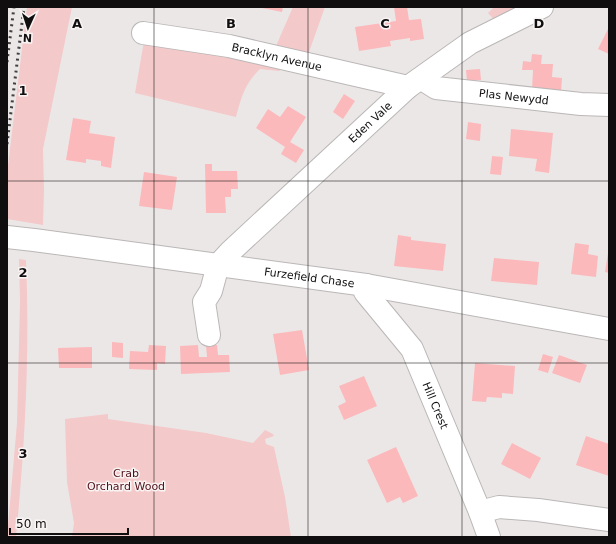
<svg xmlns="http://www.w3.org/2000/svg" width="616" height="544" viewBox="0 0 616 544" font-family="'DejaVu Sans',sans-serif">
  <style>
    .green { fill: #f4c9ca }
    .building { fill: #fbb9bb }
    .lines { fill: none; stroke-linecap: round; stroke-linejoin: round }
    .minor-casing { stroke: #bbb7b7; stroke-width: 24 }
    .minor { stroke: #fff; stroke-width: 22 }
    .rail { stroke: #434040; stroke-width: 3; stroke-dasharray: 2 4; stroke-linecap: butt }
    .grid { fill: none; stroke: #100e0e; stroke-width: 1; stroke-opacity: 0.55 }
    .labels { text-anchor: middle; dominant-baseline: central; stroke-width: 3; stroke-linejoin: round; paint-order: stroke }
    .street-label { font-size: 11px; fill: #100e0e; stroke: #f9f4f4 }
    .park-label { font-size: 11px; fill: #51111b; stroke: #f9f4f4 }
    .grid-label { font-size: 13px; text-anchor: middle; font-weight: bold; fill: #100e0e; stroke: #f9f4f4; stroke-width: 3; stroke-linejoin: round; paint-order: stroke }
  </style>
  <rect width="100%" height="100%" fill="#ece7e7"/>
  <path class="green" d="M 27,7 L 72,7 L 43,149 L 44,190 L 43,225 L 7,219 L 7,174 Z
    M 293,7 L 325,7 L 309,52 L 279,71 L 260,69 C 244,85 242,96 236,117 L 135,93 L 144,41 L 269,62 Z
    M 494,7 L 528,7 L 497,23 L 488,13 Z
    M 19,259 L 26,260 C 30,353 25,445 16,537 L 7,537 L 17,423 L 20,302 Z
    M 108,414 L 108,419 L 206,433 L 253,443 L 265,430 L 273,434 L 274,436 L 265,439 L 266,444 L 274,447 L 285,497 L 291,537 L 72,537 L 74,523 L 67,482 L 65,419 Z"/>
  <path class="building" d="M 257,7 L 283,7 L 282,12 Z
    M 394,7 L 407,7 L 409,20 L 421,19 L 424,39 L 410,41 L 410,38 L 390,41 L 391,46 L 359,51 L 355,27 L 396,21 Z
    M 609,27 L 609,54 L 598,49 Z
    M 532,54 L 542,55 L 541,64 L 553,64 L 552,77 L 562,78 L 561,92 L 532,90 L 533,70 L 522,70 L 523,61 L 531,62 Z
    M 480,69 L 481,80 L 467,81 L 466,70 Z
    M 344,94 L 355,101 L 343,119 L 333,112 Z
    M 288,106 L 306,117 L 290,142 L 304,150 L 296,163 L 281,154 L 285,147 L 256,128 L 268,109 L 280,117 Z
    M 73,118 L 91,121 L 89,133 L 115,137 L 111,168 L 101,166 L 101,161 L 86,159 L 86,163 L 66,160 Z
    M 468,122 L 481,124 L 480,141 L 466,139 Z
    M 511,129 L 553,133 L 549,173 L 535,171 L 537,159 L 509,156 Z
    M 492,156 L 503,157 L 501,175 L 490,174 Z
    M 205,164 L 212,164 L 212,171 L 237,171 L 238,189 L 231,189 L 231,197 L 225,197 L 226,213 L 206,213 Z
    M 144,172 L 177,177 L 172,210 L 139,206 Z
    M 398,235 L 411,237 L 411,240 L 446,244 L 443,271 L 394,266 Z
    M 575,243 L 589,245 L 588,254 L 598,256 L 596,277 L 571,274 Z
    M 608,253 L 609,253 L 609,273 L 605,272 Z
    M 494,258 L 539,262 L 537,285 L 491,281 Z
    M 302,330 L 309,370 L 280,375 L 273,334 Z
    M 112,342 L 123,343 L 123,358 L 112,357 Z
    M 149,345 L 166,346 L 165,364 L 157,363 L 157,370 L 129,369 L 130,351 L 148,352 Z
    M 198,345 L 199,357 L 207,357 L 206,345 L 217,345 L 218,355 L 229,355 L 230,372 L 181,374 L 180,346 Z
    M 92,347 L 92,368 L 59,368 L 58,348 Z
    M 543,354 L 553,357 L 548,373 L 538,370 Z
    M 559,355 L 587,365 L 580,383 L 552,373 Z
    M 475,363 L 515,366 L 513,394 L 502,393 L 502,398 L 487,397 L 486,402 L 472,401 Z
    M 364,376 L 377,406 L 344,420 L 338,406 L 346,402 L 339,386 Z
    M 586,436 L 609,444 L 609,476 L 576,465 Z
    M 512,443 L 541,458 L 530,479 L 501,464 Z
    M 396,447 L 418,496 L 403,503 L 400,497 L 387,503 L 367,460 Z"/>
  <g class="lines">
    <defs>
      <g id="minor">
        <path id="s1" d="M 143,33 L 229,46 L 408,87"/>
        <path id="s2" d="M 422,79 L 436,88 L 581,104 L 609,105"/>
        <path id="s3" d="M 7,237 L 34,240 L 366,285 L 609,329"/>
        <path id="s4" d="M 366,285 L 365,292 L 412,349 L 480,512 L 489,537"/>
        <path id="s5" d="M 209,335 L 204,302 L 211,291 L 218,265 L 231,251 L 408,87 L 470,43 L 542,7"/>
        <path d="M 480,512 L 499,507 L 538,510 L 609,520"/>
      </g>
    </defs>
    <use href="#minor" class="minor-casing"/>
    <use href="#minor" class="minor"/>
    <path class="rail" d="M 7,62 L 14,7
      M 7,144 L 24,7"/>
  </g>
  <path class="grid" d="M 154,7 L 154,537M 308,7 L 308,537M 462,7 L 462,537M 7,181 L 609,181M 7,363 L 609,363"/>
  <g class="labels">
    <g class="street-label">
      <text stroke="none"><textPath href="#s1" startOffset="136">Bracklyn Avenue</textPath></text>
      <text stroke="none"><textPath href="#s2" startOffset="95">Plas Newydd</textPath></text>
      <text stroke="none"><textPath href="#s5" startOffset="282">Eden Vale</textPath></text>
      <text stroke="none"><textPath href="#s3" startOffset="305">Furzefield Chase</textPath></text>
      <text stroke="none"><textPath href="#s4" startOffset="142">Hill Crest</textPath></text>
    </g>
    <g class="park-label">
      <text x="126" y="473">Crab<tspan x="126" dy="13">Orchard Wood</tspan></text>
    </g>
  </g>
  <g class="grid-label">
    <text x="77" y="28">A</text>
    <text x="231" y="28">B</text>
    <text x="385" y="28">C</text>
    <text x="539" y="28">D</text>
    <text x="23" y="95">1</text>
    <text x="23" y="277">2</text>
    <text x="23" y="458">3</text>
  </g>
  <rect width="616" height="544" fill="none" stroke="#100e0e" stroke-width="16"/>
  <g transform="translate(28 28) rotate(183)" stroke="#f9f4f4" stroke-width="3" paint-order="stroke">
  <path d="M0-3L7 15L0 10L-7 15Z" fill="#100e0e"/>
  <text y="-6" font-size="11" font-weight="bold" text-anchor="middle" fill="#100e0e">N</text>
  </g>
  <path d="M10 528v6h118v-6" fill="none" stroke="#100e0e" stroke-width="2"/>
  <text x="16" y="528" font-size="12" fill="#100e0e" stroke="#f9f4f4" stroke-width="3" paint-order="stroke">50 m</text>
</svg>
